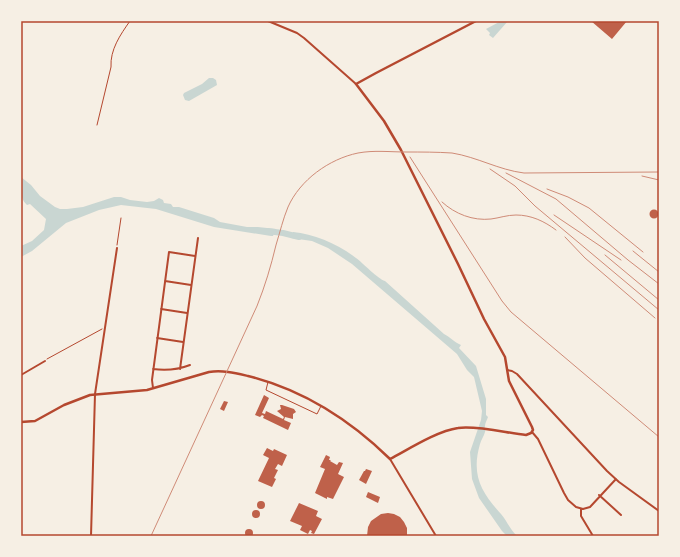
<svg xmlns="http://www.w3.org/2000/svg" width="680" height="557" viewBox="0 0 680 557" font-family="Merriweather,serif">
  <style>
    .water { fill: #c9d6d2 }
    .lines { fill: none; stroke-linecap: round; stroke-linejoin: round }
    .river { stroke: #c9d6d2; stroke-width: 6 }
    .building { fill: #bf614a }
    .path { stroke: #b5482f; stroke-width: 1 }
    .service { stroke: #b5482f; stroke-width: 1 }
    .minor { stroke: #b5482f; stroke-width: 2 }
    .tertiary { stroke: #b5482f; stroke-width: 2.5 }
    .rail { stroke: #cf8b77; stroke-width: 1 }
    .neatline { fill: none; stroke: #b5482f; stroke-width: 1.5 }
  </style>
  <rect width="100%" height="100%" fill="#f6efe4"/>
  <path class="water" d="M 501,21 L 508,21 L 493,38 L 489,35 L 490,33 L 486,29 Z
    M 209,78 L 213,78 L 216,80 L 217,85 L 189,101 L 185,100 L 183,95 L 184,93 L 202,84 Z
    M 21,177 L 31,185 L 40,196 L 55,207 L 60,209 L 67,209 L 83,207 L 114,197 L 121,197 L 130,200 L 147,202 L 154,201 L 159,198 L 163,200 L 164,203 L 171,204 L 173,207 L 179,207 L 198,213 L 214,218 L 220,222 L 247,227 L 258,227 L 276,229 L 273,236 L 271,236 L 214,227 L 156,209 L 121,205 L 99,210 L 66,223 L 32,251 L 21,257 L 21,246 L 32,241 L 44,230 L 46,219 L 30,204 L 27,205 C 17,195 24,188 21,177 Z
    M 293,232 C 314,234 338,244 356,258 C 363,263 378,279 385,281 L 444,334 C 450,337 454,342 461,345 L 459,348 L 476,366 L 486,399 L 486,415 L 488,417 C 487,420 485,423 485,426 C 484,431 486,428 485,432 C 484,436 481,440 480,444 C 471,475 481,492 501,514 C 507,521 509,528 517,536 L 507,536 L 502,531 L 479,498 L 472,479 L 470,452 L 481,420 L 482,411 L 474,377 L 467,370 L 457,354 L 352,264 L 328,248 L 312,241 L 291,238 Z"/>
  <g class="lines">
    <path class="river" d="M 267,231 L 283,233 L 299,237"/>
  </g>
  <path class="building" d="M 591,21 L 627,21 L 612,39 Z
    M649.5 214a4.5 4.5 0 1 1 9 0a4.5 4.5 0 1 1-9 0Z
    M 264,395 L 269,398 L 262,413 L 265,414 L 266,411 L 283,419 L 284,417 L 277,411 L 281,409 L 280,405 L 282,405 L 294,409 L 296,412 L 293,414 L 293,419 L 285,417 L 284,420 L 291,423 L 288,430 L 263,418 L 264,416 L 262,415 L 260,417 L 255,415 Z
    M 224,401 L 228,402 L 224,411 L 220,409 Z
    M 267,448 L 273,451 L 274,449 L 287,455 L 282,466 L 278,464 L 275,469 L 278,470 L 274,478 L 276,479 L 272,487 L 258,481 L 269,458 L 263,455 Z
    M 326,455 L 330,457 L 329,460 L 331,460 L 330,461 L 337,465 L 339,462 L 343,463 L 338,474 L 344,477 L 333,499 L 327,497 L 327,499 L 315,493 L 325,469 L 320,467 Z
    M 366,469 L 372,471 L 366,484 L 359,480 L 364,471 L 365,471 Z
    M 368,492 L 380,497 L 378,503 L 366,497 Z
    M257 505a4 4 0 1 1 8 0a4 4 0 1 1-8 0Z
    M 299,503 L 318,511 L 316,516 L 322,519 L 314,534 L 311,533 L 312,531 L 310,530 L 308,534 L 300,530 L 302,526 L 290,521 Z
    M252 514a4 4 0 1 1 8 0a4 4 0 1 1-8 0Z
    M 388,513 L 394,514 L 400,517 L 404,522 L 407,528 L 407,536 L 367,536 L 368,527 L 371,521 L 381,514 Z
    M245 533a4 4 0 1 1 8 0a4 4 0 1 1-8 0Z"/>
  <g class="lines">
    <path class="path" d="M 97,125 L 111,67 C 110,50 120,35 130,21
      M 117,245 L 121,218
      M 47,359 L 102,329"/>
    <path class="service" d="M 268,382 L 266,390 L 317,414 L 321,406"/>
    <path class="minor" d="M 268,21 L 297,33 L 304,38 L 356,84
      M 165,281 L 191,285
      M 161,309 L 187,313
      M 157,338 L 183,342
      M 153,369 C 167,371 177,370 190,365
      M 180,369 L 198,238
      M 507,370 L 512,371 L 517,374 L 607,471 L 619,482 L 659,511
      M 21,375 L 45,361
      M 153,388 L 152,380 L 169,252 L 195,256
      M 532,432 L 538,439 L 564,493 L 568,500 L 576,507 L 583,509 L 590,507 L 616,479
      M 390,459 L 436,536
      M 599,495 L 621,515
      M 581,509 L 581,516 L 593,536
      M 91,536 L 95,394 L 117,248"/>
    <path class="tertiary" d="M 21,422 L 35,421 L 64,405 L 90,395 L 147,390 L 209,372 C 223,370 235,373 248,376 C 304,390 349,419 390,459 C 409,449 437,431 458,428 C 476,425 507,433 526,435 L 531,433 L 533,430 L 532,427 L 509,381 L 505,357 L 484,319 L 458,264 L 401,150 L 384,121 L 356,84 L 376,73 L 476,21"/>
    <path class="rail" d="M 410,157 L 502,301 L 511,312 L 659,437
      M 490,169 L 515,186 L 535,206 L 659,310
      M 506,173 L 556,199 L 628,260 L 659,284
      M 642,176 L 659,180
      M 547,189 L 568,197 L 589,208 L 643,252
      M 442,202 C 455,214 473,221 491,219 C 499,218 507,215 516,215 C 531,215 544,221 556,230
      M 554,215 L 621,260
      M 565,237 L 585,258 L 655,318
      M 633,251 L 659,272
      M 605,255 L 659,300
      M 151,536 L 257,306 C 265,286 271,266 276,245 C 280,232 283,219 288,207 C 300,180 329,159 358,153 C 374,150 390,152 406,152 C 422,152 437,152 452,153 C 477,157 499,170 524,173 L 659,172"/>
  </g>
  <rect width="680" height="557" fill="none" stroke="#f6efe4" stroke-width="44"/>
  <rect x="22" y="22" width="636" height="513" class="neatline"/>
</svg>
